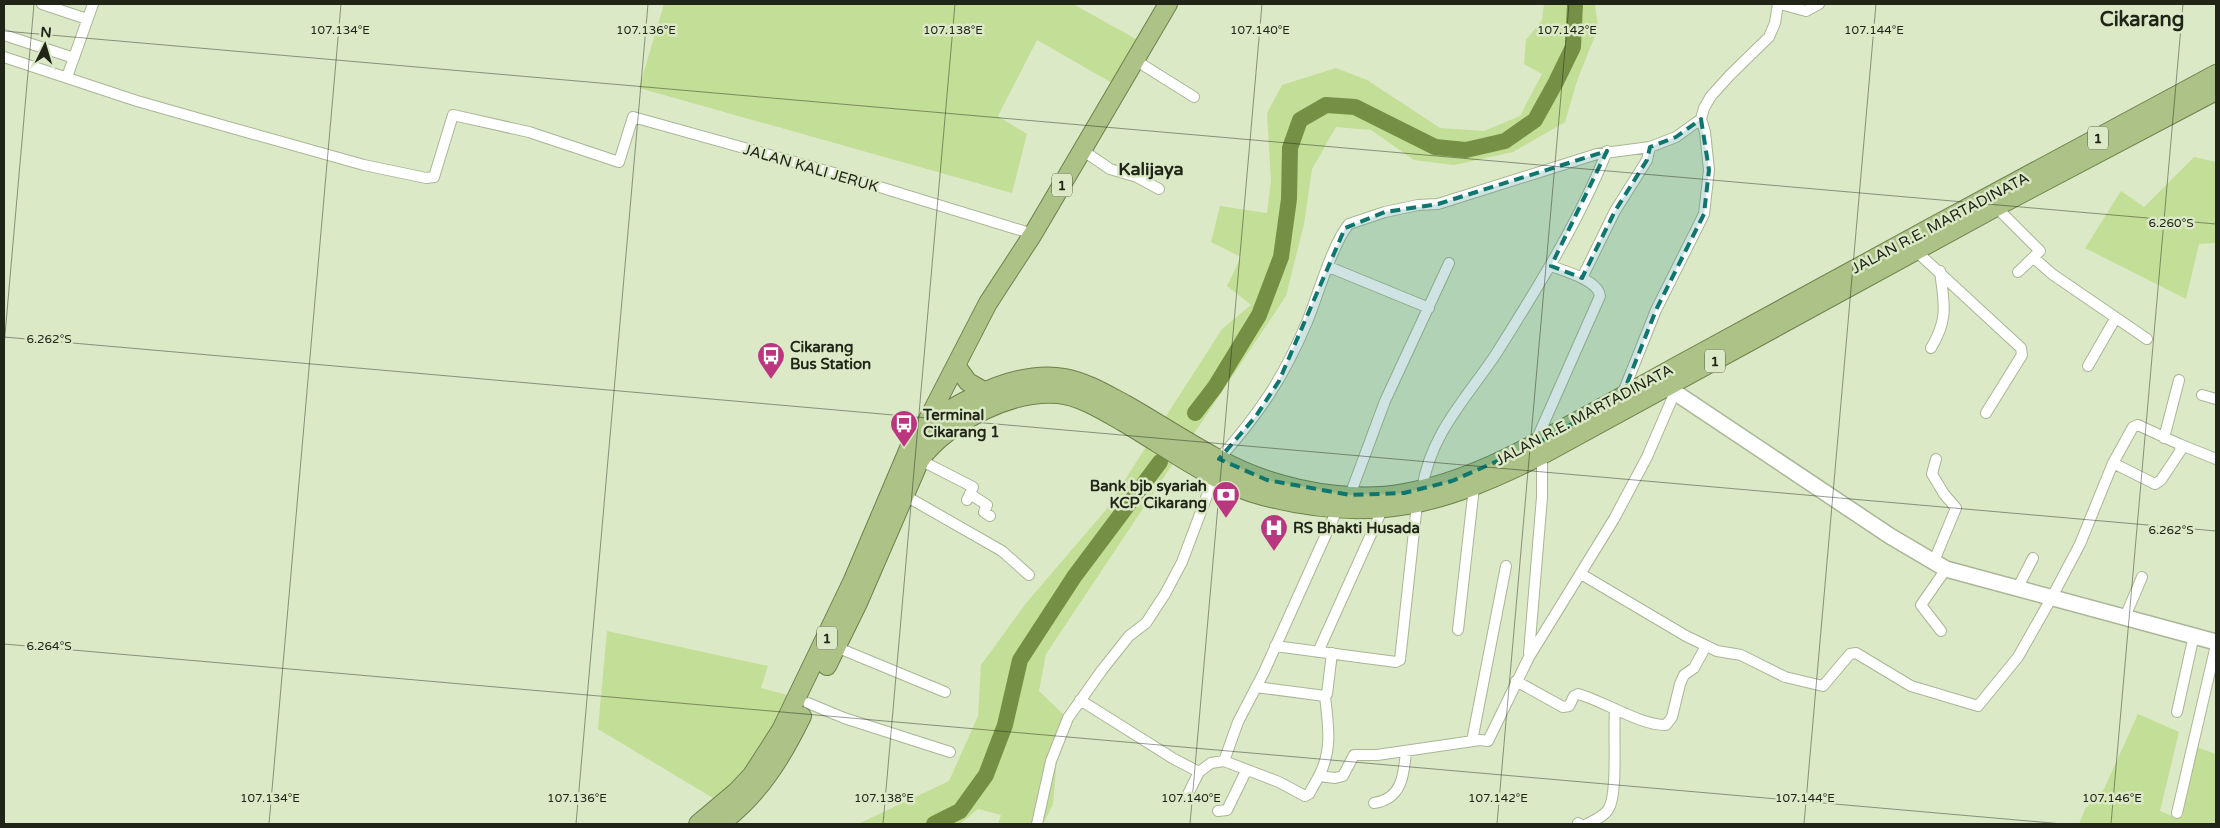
<svg xmlns="http://www.w3.org/2000/svg" width="2220" height="828" viewBox="0 0 2220 828" font-family="'Varela Round',sans-serif">
  <style>
    .green { fill: #c3de96 }
    .lines { fill: none; stroke-linecap: round; stroke-linejoin: round }
    .river { stroke: #759045; stroke-width: 16 }
    .minor-casing { stroke: #a9b695; stroke-width: 12 }
    .secondary-casing { stroke: #a9b695; stroke-width: 18 }
    .trunk-casing { stroke: #6d814b; stroke-width: 20 }
    .minor { stroke: #fff; stroke-width: 10 }
    .secondary { stroke: #fff; stroke-width: 15 }
    .trunk { stroke: #acc286; stroke-width: 18 }
    .marked { fill: #0f766e; fill-opacity: 0.2; stroke: #0f766e; stroke-width: 4; stroke-dasharray: 10 6; stroke-linejoin: round }
    .ticks { fill: none; stroke: #202518; stroke-width: 1; stroke-opacity: 0.45 }
    .labels { text-anchor: middle; dominant-baseline: central; stroke-width: 5; stroke-linejoin: round; paint-order: stroke }
    .shield { fill: #dbe9c7; stroke: #58604c; stroke-width: 1 }
    .shield-label { font-size: 14px; font-weight: bold; fill: #202518 }
    .street-label { font-size: 15px; fill: #202518; stroke: #dbe9c7 }
    .poi-label { font-size: 15px; font-weight: bold; fill: #202518; stroke: #dbe9c7; text-anchor: start }
    .quarter-label { font-size: 18px; font-weight: bold; fill: #202518; stroke: #dbe9c7 }
    .district-label { font-size: 20px; font-weight: bold; fill: #202518; stroke: #dbe9c7 }
    .ticks-label { font-size: 12px; text-anchor: middle; fill: #202518; stroke: #dbe9c7; stroke-width: 5; stroke-linejoin: round; paint-order: stroke }
  </style>
  <rect width="100%" height="100%" fill="#dbe9c7"/>
  <path class="green" d="M 664,4 L 1073,4 L 1145,44 L 1119,87 L 1037,40 L 998,116 L 1027,134 L 1012,193 L 639,88 Z
    M 1544,4 L 1595,4 L 1598,28 L 1577,81 L 1565,122 L 1513,152 L 1454,165 L 1414,160 L 1371,130 L 1336,127 L 1312,169 L 1304,224 L 1286,296 L 1189,441 C 1251,480 1330,506 1404,493 C 1483,479 1555,433 1624,395 C 1693,356 1763,319 1833,281 L 1840,292 L 1502,475 L 1474,487 L 1417,504 L 1382,510 L 1337,510 L 1261,496 L 1214,477 L 1178,456 L 1046,654 L 1039,691 L 1069,720 L 1057,758 L 1053,804 L 1043,824 L 998,824 L 1001,815 L 978,809 L 960,824 L 858,824 L 949,781 L 978,716 L 981,665 L 1027,602 L 1105,511 L 1151,439 L 1178,456 L 1188,442 L 1161,424 L 1222,329 L 1251,305 L 1227,286 L 1241,257 L 1211,242 L 1220,206 L 1267,213 L 1271,181 L 1267,113 L 1282,85 L 1336,68 L 1367,80 L 1440,128 L 1484,131 L 1520,116 L 1542,74 L 1524,64 L 1526,40 L 1542,20 Z
    M 2194,157 L 2216,162 L 2216,243 L 2199,244 L 2186,299 L 2085,248 L 2121,191 L 2144,207 Z
    M 607,631 L 768,666 L 761,688 L 791,696 L 759,755 L 718,801 L 598,729 Z
    M 2138,714 L 2179,732 L 2160,811 L 2177,818 L 2196,747 L 2216,754 L 2216,824 L 2079,824 L 2085,809 L 2104,789 Z"/>
  <g class="lines">
    <path class="river" d="M 1195,413 L 1215,387 L 1259,315 L 1281,257 L 1289,199 L 1290,148 L 1300,120 L 1326,105 L 1355,107 L 1435,147 L 1466,150 L 1505,141 L 1535,120 L 1556,82 L 1573,47 L 1575,4
      M 934,824 L 960,811 L 986,775 L 1005,725 L 1020,660 L 1074,577 L 1160,462"/>
    <defs>
      <path id="minor" d="M 42,4 L 87,19
        M 1780,4 L 1806,11 L 1819,4
        M 4,35 L 74,58
        M 4,57 L 137,101 L 225,126 L 364,165 L 426,178 L 434,177 L 453,115 L 529,132 L 619,162 L 633,117 L 834,173 L 1033,234
        M 1135,60 L 1194,97
        M 67,77 L 93,4
        M 1082,150 L 1110,169 L 1137,177 L 1159,189
        M 1996,207 L 2040,251 L 2018,272
        M 1916,251 L 2021,348 L 2022,355 L 1986,413
        M 2034,258 L 2052,274 L 2147,339
        M 1329,267 L 1429,308
        M 1582,278 L 1615,211 L 1647,160 L 1650,147
        M 1931,348 C 1949,318 1944,304 1940,271
        M 2088,366 L 2115,319
        M 1622,395 L 1656,310 L 1704,214 L 1709,170 L 1705,132 L 1701,119 L 1704,108 L 1711,96 L 1730,75 L 1769,37 L 1775,23 L 1778,4
        M 2202,395 L 2216,399
        M 2164,438 L 2179,380
        M 1535,443 L 1600,296 C 1598,280 1564,271 1551,266
        M 1219,459 C 1259,414 1284,377 1307,322 C 1317,298 1333,242 1349,224 L 1385,212 L 1418,205 L 1438,204 L 1597,154 L 1650,147 L 1676,137 L 1701,119
        M 920,460 L 973,487 L 967,500
        M 2113,463 L 2155,484 L 2161,480 L 2181,450 L 2179,444 L 2216,459
        M 1422,489 C 1431,433 1466,399 1496,354 C 1536,290 1579,222 1607,151
        M 970,494 L 987,505 L 984,512 L 990,516
        M 904,495 L 1002,551 L 1029,575
        M 1350,495 L 1385,401 L 1449,263
        M 1934,561 L 1956,508 L 1944,494 L 1932,474 L 1936,459
        M 1581,574 L 1686,636 L 1717,651 L 1741,655 L 1785,677 L 1823,686 L 1850,654 L 1856,653 L 1911,686 L 1978,706 L 2018,657 L 2052,597 L 2080,544 L 2113,463 L 2133,427 L 2138,425 L 2179,444
        M 2018,587 L 2033,558
        M 2125,617 L 2142,577
        M 1458,630 L 1474,487
        M 1941,631 L 1921,605 L 1946,569
        M 1275,646 L 1396,662 L 1400,660 L 1417,504
        M 836,647 L 945,692
        M 1318,652 L 1382,510
        M 1529,653 L 1542,497 L 1542,455
        M 1516,681 L 1563,707 L 1569,706 L 1574,696 L 1578,694 C 1604,701 1639,725 1666,725 L 1672,717 L 1680,684 L 1684,675 L 1694,668 L 1706,646
        M 1256,687 L 1325,696 L 1327,694 L 1332,653
        M 1080,700 L 1174,759 L 1199,772 L 1211,763 L 1224,761 L 1279,782 L 1305,796 L 1309,794 L 1319,776 L 1335,778 L 1343,776 L 1354,755 L 1377,755 L 1480,740 L 1488,741 L 1529,657 L 1614,519 L 1647,457 L 1675,392
        M 808,703 L 844,718 L 950,752
        M 2177,712 L 2194,635
        M 1472,741 L 1506,566
        M 1224,761 L 1238,722 L 1264,672 L 1337,510
        M 1319,776 C 1333,749 1328,725 1325,696
        M 1188,794 L 1199,772
        M 1374,803 C 1402,799 1404,775 1406,751
        M 1218,811 L 1227,810 L 1246,771
        M 2177,813 L 2216,645
        M 1578,823 L 1580,824
        M 1037,824 L 1051,761 L 1068,718 L 1102,670 L 1129,636 L 1146,623 L 1165,594 L 1182,562 L 1214,477
        M 1587,824 C 1595,820 1605,816 1609,808 C 1618,792 1613,732 1615,710"/>
      <path id="secondary" d="M 1667,387 L 1890,536 L 1946,569 L 2216,642"/>
      <path id="trunk" d="M 957,367 L 968,382 L 984,391
        M 924,427 L 988,303 L 1033,234 L 1168,4
        M 827,666 L 858,603 L 920,460 C 936,438 960,422 985,410 C 1008,399 1032,392 1058,394 C 1080,396 1104,411 1123,422 C 1168,448 1212,483 1263,496 C 1373,525 1443,505 1542,455 L 1996,207 L 2216,91
        M 698,824 L 736,792 L 752,775 L 781,730 L 853,580 L 910,446 C 924,424 950,408 973,397 C 1001,383 1033,372 1065,378 C 1086,382 1106,394 1125,404 C 1171,430 1216,463 1267,480 C 1309,494 1360,501 1404,493 C 1467,482 1524,450 1579,420 C 1620,398 1660,375 1701,353 C 1872,259 2044,166 2216,74
        M 720,824 C 759,795 781,759 802,716"/>
    </defs>
    <use href="#minor" class="minor-casing"/>
    <use href="#secondary" class="secondary-casing"/>
    <use href="#trunk" class="trunk-casing"/>
    <use href="#minor" class="minor"/>
    <use href="#secondary" class="secondary"/>
    <use href="#trunk" class="trunk"/>
  </g>
  <path class="marked" d="M 1701,119 L 1709,170 L 1704,214 L 1656,310 L 1622,396 L 1534,445 L 1452,481 L 1404,493 L 1350,495 L 1267,480 L 1219,459 L 1256,416 L 1279,381 L 1345,228 L 1385,212 L 1438,204 L 1607,151 L 1551,266 L 1582,278 L 1615,211 L 1647,160 L 1650,147 L 1676,137 Z"/>
  <path class="ticks" d="M 4,31 L 2216,224M 4,337 L 2216,531M 4,346 L 34,4M 4,644 L 2063,824M 269,824 L 341,4M 576,824 L 648,4M 883,824 L 955,4M 1190,824 L 1262,4M 1497,824 L 1569,4M 1804,824 L 1876,4M 2111,824 L 2183,4"/>
  <defs>
    <symbol id="bus-pin" viewBox="-11 -11 22 30"><path d="M0 17L-7.5 6A9.5 9.5 0 1 1 7.5 6Z" fill="#ba377f" stroke="#dbe9c7"/><path d="M-5-6H5V4H4V6H2V4H-2V6H-4V4H-5ZM-3.5-4V0h7V-4ZM-3.5 1.2v1.5H-2V1.2ZM2 1.2v1.5H3.5V1.2Z" fill="#fff"/></symbol>
    <symbol id="bank-pin" viewBox="-11 -11 22 30"><path d="M0 17L-7.5 6A9.5 9.5 0 1 1 7.5 6Z" fill="#ba377f" stroke="#dbe9c7"/><path d="M-6-4H6V4H-6ZM0-2.3a2.3 2.3 0 1 0 0 4.6a2.3 2.3 0 1 0 0-4.6Z" fill="#fff"/></symbol>
    <symbol id="hospital-pin" viewBox="-11 -11 22 30"><path d="M0 17L-7.5 6A9.5 9.5 0 1 1 7.5 6Z" fill="#ba377f" stroke="#dbe9c7"/><path d="M-5-5h3v3.5h4V-5h3V5h-3V1.5h-4V5h-3Z" fill="#fff"/></symbol>
  </defs>
  <g fill-rule="evenodd">
    <use href="#bus-pin" x="755" y="340" width="32" height="43"/>
    <use href="#bus-pin" x="888" y="408" width="32" height="43"/>
    <use href="#bank-pin" x="1210" y="479" width="32" height="43"/>
    <use href="#hospital-pin" x="1258" y="512" width="32" height="43"/>
  </g>
  <g class="labels">
    <g class="shield">
      <rect x="2088" y="126.5" width="20" height="23" rx="4"/>
      <rect x="1052" y="173.5" width="20" height="23" rx="4"/>
      <rect x="1705" y="349.5" width="20" height="23" rx="4"/>
      <rect x="817" y="626.5" width="20" height="23" rx="4"/>
    </g>
    <g class="shield-label">
      <text x="2098" y="138">1</text>
      <text x="1062" y="185">1</text>
      <text x="1715" y="361">1</text>
      <text x="827" y="638">1</text>
    </g>
    <g class="street-label">
      <text transform="translate(811 168) rotate(16)">JALAN KALI JERUK</text>
      <text transform="translate(1940 223) rotate(-28)">JALAN R.E. MARTADINATA</text>
      <text transform="translate(1584 415) rotate(-28)">JALAN R.E. MARTADINATA</text>
    </g>
    <g class="poi-label">
      <text x="790" y="347">Cikarang<tspan x="790" dy="17">Bus Station</tspan></text>
      <text x="923" y="415">Terminal<tspan x="923" dy="17">Cikarang 1</tspan></text>
      <text x="1207" y="486" text-anchor="end">Bank bjb syariah<tspan x="1207" dy="17">KCP Cikarang</tspan></text>
      <text x="1293" y="528">RS Bhakti Husada</text>
    </g>
    <g class="quarter-label">
      <text x="1151" y="169">Kalijaya</text>
    </g>
    <g class="district-label">
      <text x="2142" y="20">Cikarang</text>
    </g>
  </g>
  <g class="ticks-label">
    <text x="340" y="34">107.134°E</text>
    <text x="646" y="34">107.136°E</text>
    <text x="953" y="34">107.138°E</text>
    <text x="1260" y="34">107.140°E</text>
    <text x="1567" y="34">107.142°E</text>
    <text x="1874" y="34">107.144°E</text>
    <text x="2171" y="227">6.260°S</text>
    <text x="49" y="343">6.262°S</text>
    <text x="2171" y="534">6.262°S</text>
    <text x="49" y="650">6.264°S</text>
    <text x="270" y="802">107.134°E</text>
    <text x="577" y="802">107.136°E</text>
    <text x="884" y="802">107.138°E</text>
    <text x="1191" y="802">107.140°E</text>
    <text x="1498" y="802">107.142°E</text>
    <text x="1805" y="802">107.144°E</text>
    <text x="2112" y="802">107.146°E</text>
  </g>
  <rect width="2220" height="828" fill="none" stroke="#202518" stroke-width="10"/>
  <g transform="translate(45 45) rotate(5)" stroke="#dbe9c7" stroke-width="4" paint-order="stroke">
  <path d="M0-4L9 19L0 12L-9 19Z" fill="#202518"/>
  <text y="-8" font-size="14" font-weight="bold" text-anchor="middle" fill="#202518">N</text>
  </g>
</svg>
